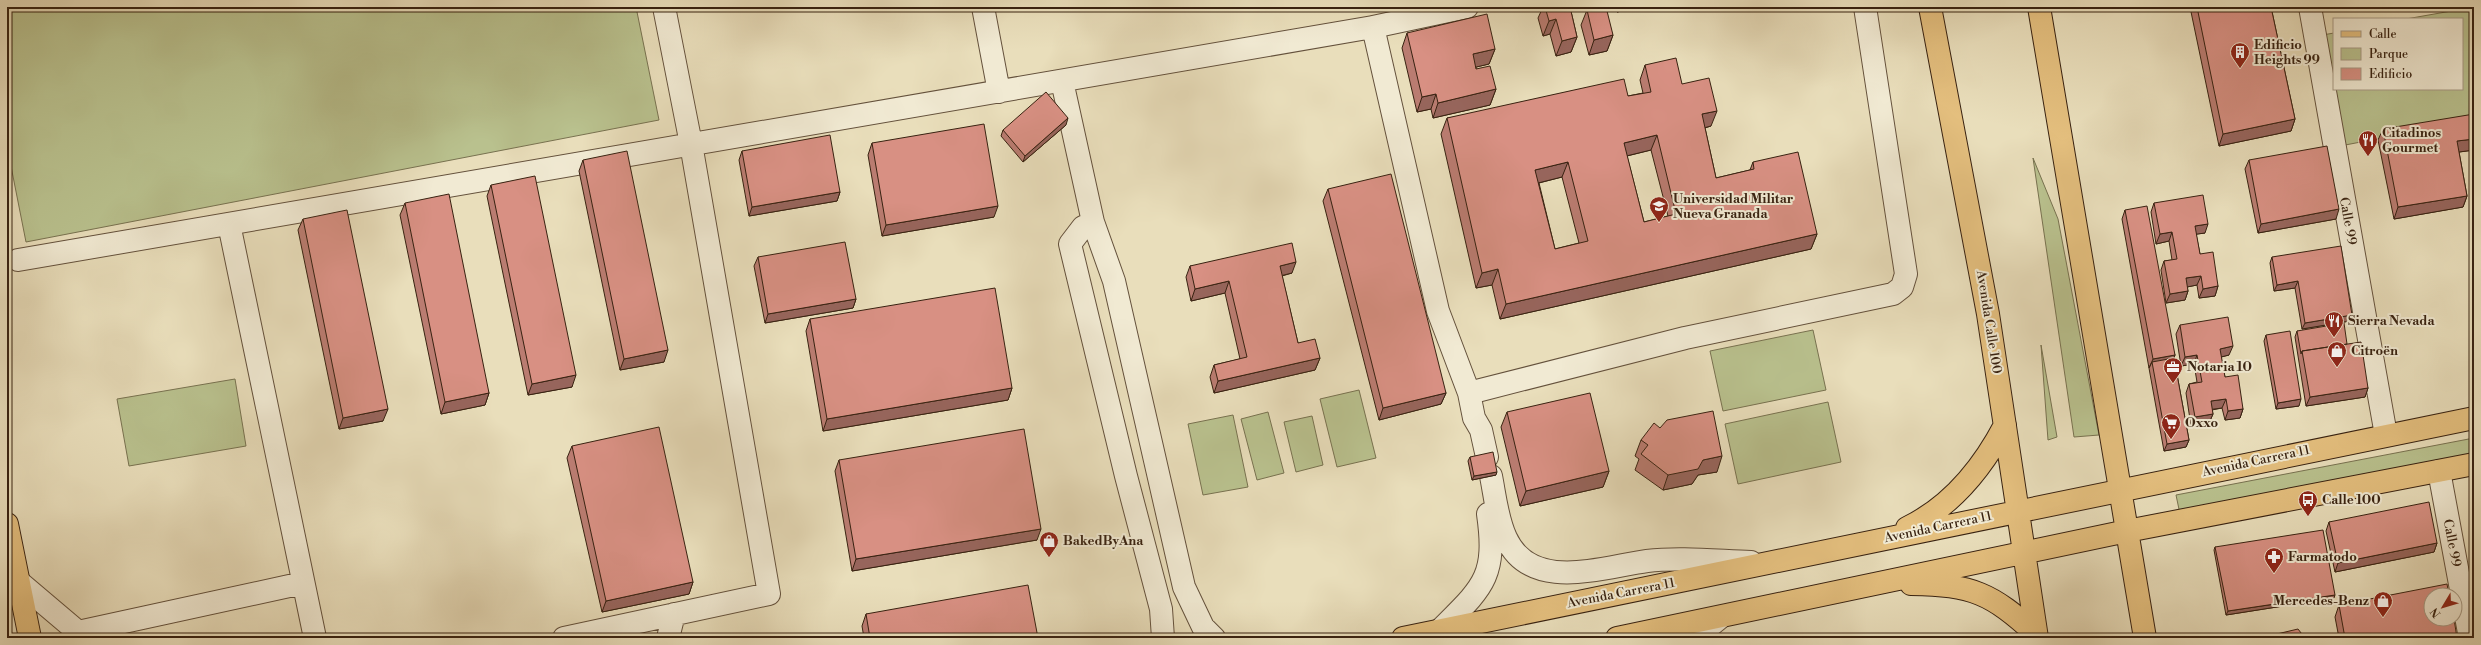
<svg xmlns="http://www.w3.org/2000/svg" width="2481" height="645" viewBox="0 0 2481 645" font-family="'Libre Bodoni',serif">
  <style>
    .green { fill: #b9c18e; stroke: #787250 }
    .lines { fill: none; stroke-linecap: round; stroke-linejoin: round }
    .minor-casing { stroke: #64513c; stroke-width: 24 }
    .major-casing { stroke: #382211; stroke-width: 24 }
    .minor { stroke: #f1ead3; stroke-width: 22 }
    .major { stroke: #e4bf7e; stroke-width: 22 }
    .wall { fill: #ba7c71; stroke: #382211; fill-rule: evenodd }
    .shaded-wall { fill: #97655c; stroke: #382211 }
    .building { fill: #d89083; stroke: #382211; fill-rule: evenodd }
    .labels { text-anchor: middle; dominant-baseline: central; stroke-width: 4; stroke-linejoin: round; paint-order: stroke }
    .poi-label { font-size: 13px; font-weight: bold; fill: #382211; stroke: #f1ead3; text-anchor: start }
    .street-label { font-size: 13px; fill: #382211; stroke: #f1ead3 }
  </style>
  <rect width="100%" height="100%" fill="#e9debb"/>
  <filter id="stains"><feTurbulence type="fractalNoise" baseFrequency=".005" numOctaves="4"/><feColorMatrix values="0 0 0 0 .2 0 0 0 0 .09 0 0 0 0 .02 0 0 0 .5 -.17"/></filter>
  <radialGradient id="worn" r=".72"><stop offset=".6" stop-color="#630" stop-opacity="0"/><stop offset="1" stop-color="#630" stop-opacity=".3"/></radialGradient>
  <path class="green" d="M 7,7 L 636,7 L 659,120 L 26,242 L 7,146 Z
    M 2474,7 L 2474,120 L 2335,147 L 2311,37 L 2334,33 L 2334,89 L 2462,89 L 2462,19 L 2406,19 Z
    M 2033,158 L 2058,219 L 2099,435 L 2074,437 Z
    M 1813,330 L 1826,390 L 1723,411 L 1710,351 Z
    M 2041,345 L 2057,437 L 2048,440 Z
    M 235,379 L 246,446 L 129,466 L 117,399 Z
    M 1359,390 L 1376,458 L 1337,467 L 1320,399 Z
    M 1828,402 L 1841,462 L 1738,484 L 1725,424 Z
    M 1268,412 L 1284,473 L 1257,480 L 1241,419 Z
    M 1233,415 L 1248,487 L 1203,495 L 1188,424 Z
    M 1312,416 L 1323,465 L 1296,472 L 1284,422 Z
    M 2474,438 L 2474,458 L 2180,514 L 2176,495 Z"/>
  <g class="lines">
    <defs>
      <path id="minor" d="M 983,7 L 999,92
        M 2310,7 L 2386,435
        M 1373,27 L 1438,311 L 1469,393 L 1474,418 L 1481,430 L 1487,457
        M 1062,81 L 1093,222 L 1114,281 L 1184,587 L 1203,627 L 1214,638
        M 1093,222 L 1083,227 L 1070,244 L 1126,476 L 1161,609 L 1163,638
        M 229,224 L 315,638
        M 18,260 L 1373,27 L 1467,7
        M 1469,393 L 1685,338 L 1893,294 L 1902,287 L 1906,274 L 1865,7
        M 2439,471 L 2470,638
        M 1491,476 C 1495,496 1497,519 1506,538 C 1531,593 1602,567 1647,561 C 1679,557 1718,561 1751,562
        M 19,582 L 78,632
        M 1441,629 C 1483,587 1497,577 1488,514
        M 72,638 L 78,632 L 303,583
        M 564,638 L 769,594 L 691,144 L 664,7
        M 668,638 L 674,614
        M 1695,638 L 1721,617"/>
      <path id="major" d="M 1930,7 L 1988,314 L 2037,638
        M 2039,7 L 2145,638
        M 7,524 L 30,638
        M 1907,528 C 1952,506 1982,469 2005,425
        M 1911,584 C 1973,585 1991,593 2036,634
        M 1403,638 L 2474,418
        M 1617,638 L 2127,531 L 2474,464"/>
    </defs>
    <use href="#minor" class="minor-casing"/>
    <use href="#major" class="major-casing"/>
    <use href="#minor" class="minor"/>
    <use href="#major" class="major"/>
  </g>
  <path class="wall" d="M 1543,7 L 1570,7 L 1577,37 L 1571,52 L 1556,56 L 1550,34 L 1543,36 L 1538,18 Z
    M 1615,7 L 1640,7 L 1617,12 Z
    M 2190,7 L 2271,7 L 2295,119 L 2291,131 L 2219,146 Z
    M 1587,10 L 1613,35 L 1607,51 L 1589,55 L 1581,25 Z
    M 1407,33 L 1495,49 L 1489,64 L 1476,67 L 1476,69 L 1496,89 L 1490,105 L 1433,118 L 1431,109 L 1417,112 L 1402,48 Z
    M 1645,65 L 1682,84 L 1711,126 L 1705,128 L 1716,178 L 1750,170 L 1753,162 L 1817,234 L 1811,249 L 1500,319 L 1492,285 L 1476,288 L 1441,134 L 1447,118 L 1628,96 L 1643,93 L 1640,80 ZM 1651,150 L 1668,216 L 1644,222 L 1627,156 ZM 1562,177 L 1579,243 L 1555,249 L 1539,183 Z
    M 1066,125 L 1023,162 L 1001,136 L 1003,130 Z
    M 2383,129 L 2474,150 L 2459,152 L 2467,196 L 2463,207 L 2394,219 L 2378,140 Z
    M 872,143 L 994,217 L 882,236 L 868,155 Z
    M 742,151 L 840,192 L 837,201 L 749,216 L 739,160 Z
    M 583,160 L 664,362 L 620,370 L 579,171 Z
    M 2249,160 L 2336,219 L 2258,233 L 2245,169 Z
    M 491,185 L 572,387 L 528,395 L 487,196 Z
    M 1328,189 L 1446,393 L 1441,404 L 1379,420 L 1323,201 Z
    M 405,203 L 489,393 L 485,405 L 441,414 L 400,215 Z
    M 2154,203 L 2205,233 L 2196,234 L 2200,254 L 2218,286 L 2215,296 L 2199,298 L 2197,285 L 2187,287 L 2188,291 L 2185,300 L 2166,303 L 2161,270 L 2164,261 L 2172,260 L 2169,241 L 2156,244 L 2151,212 Z
    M 2125,210 L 2175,355 L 2174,358 L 2189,440 L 2186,447 L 2164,451 L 2122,219 Z
    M 303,219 L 383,421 L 339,429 L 298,230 Z
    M 758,257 L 856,299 L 853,308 L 765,323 L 754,266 Z
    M 2272,257 L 2350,321 L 2302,329 L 2295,288 L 2274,291 L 2270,263 Z
    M 1190,266 L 1292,273 L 1282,276 L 1298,343 L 1320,358 L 1315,370 L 1214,393 L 1210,377 L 1214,365 L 1240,359 L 1225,293 L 1191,301 L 1186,277 Z
    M 810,319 L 1012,388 L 1008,400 L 823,431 L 806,331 Z
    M 2180,325 L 2229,355 L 2221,357 L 2225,377 L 2243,409 L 2240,418 L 2225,420 L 2222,408 L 2212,410 L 2213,414 L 2209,423 L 2191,426 L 2186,393 L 2189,384 L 2197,382 L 2194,364 L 2181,366 L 2176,334 Z
    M 2297,331 L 2347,344 L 2368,388 L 2365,397 L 2306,406 L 2295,337 Z
    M 2266,335 L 2299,406 L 2276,409 L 2264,341 Z
    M 1507,412 L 1609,471 L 1603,487 L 1520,506 L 1501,427 Z
    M 1641,440 L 1717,472 L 1698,475 L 1692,484 L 1663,490 L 1635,470 L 1639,459 L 1635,456 Z
    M 572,446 L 693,582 L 689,594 L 602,612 L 567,458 Z
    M 1470,457 L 1496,475 L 1472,480 L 1468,461 Z
    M 839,460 L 1037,540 L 852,571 L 835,471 Z
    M 2329,522 L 2437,543 L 2434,552 L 2335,572 L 2326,531 Z
    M 2215,547 L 2334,598 L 2226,615 L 2214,550 Z
    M 2339,605 L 2457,638 L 2339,638 L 2335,617 Z
    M 866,614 L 1038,638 L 864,638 L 862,626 Z"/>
  <path class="shaded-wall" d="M 1619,7 L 1640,7 L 1617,12 Z
    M 1666,7 L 1674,7 L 1665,9 Z
    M 1556,19 L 1550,34 L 1543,36 L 1549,21 Z
    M 1613,35 L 1607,51 L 1589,55 L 1594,40 Z
    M 1577,37 L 1571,52 L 1556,56 L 1562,41 Z
    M 1495,49 L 1489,64 L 1468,69 L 1473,54 Z
    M 1496,89 L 1490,105 L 1433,118 L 1438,103 Z
    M 1436,94 L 1431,109 L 1417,112 L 1422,97 Z
    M 1717,111 L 1711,126 L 1696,130 L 1702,114 Z
    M 1068,118 L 1066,125 L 1023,162 L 1025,156 Z
    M 2295,119 L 2291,131 L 2219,146 L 2223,134 Z
    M 1657,135 L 1651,150 L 1618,158 L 1624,143 Z
    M 2474,139 L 2474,150 L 2452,153 L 2457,141 Z
    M 1568,162 L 1562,177 L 1530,185 L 1535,170 Z
    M 840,192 L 837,201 L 749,216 L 752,207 Z
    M 2467,196 L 2463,207 L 2394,219 L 2398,207 Z
    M 998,206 L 994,217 L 882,236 L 886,225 Z
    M 2339,209 L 2336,219 L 2258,233 L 2261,224 Z
    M 2208,224 L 2205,233 L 2191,235 L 2195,226 Z
    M 2172,232 L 2169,241 L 2156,244 L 2160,234 Z
    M 1817,234 L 1811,249 L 1500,319 L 1506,304 Z
    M 1296,262 L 1292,273 L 1276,277 L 1280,266 Z
    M 1498,269 L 1492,285 L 1476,288 L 1482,273 Z
    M 2201,276 L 2197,285 L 2182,288 L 2186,278 Z
    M 1229,281 L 1225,293 L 1191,301 L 1195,289 Z
    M 2298,281 L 2295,288 L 2274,291 L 2277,285 Z
    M 2218,286 L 2215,296 L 2199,298 L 2203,289 Z
    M 2188,291 L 2185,300 L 2166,303 L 2170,294 Z
    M 856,299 L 853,308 L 765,323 L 768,314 Z
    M 2352,315 L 2350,321 L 2302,329 L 2305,323 Z
    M 2233,346 L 2229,355 L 2217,358 L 2220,349 Z
    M 668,350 L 664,362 L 620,370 L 624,359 Z
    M 2175,355 L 2171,364 L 2152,362 L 2149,368 L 2153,359 Z
    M 2197,355 L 2194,364 L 2181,366 L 2185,357 Z
    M 1320,358 L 1315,370 L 1214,393 L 1218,381 Z
    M 576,375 L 572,387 L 528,395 L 532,384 Z
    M 1012,388 L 1008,400 L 823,431 L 827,419 Z
    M 2368,388 L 2365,397 L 2306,406 L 2310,397 Z
    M 489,393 L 485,405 L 441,414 L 445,402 Z
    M 1446,393 L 1441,404 L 1379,420 L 1383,408 Z
    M 2226,399 L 2222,408 L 2207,410 L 2211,401 Z
    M 2301,399 L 2299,406 L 2276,409 L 2278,403 Z
    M 388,409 L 383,421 L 339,429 L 343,418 Z
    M 2243,409 L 2240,418 L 2225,420 L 2228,411 Z
    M 2213,414 L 2209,423 L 2191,426 L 2195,417 Z
    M 2189,440 L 2186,447 L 2164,451 L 2167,444 Z
    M 1722,456 L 1717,472 L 1698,475 L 1692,484 L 1663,490 L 1668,475 L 1703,460 Z
    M 1609,471 L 1603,487 L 1520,506 L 1526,491 Z
    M 1497,472 L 1496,475 L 1472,480 L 1474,476 Z
    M 1041,529 L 1037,540 L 852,571 L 856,559 Z
    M 2437,543 L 2434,552 L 2335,572 L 2338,563 Z
    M 693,582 L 689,594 L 602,612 L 606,601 Z
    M 2335,595 L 2334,598 L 2226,615 L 2228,611 Z"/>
  <path class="building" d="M 1545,7 L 1570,7 L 1577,37 L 1562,41 L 1556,19 L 1549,21 Z
    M 1597,7 L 1606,7 L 1613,35 L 1594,40 L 1587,10 Z
    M 2197,7 L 2271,7 L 2295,119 L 2223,134 Z
    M 1487,14 L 1495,49 L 1473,54 L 1476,69 L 1490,66 L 1496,89 L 1438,103 L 1436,94 L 1422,97 L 1407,33 Z
    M 1676,58 L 1682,84 L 1709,78 L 1717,111 L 1702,114 L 1716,178 L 1754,169 L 1753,162 L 1798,152 L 1817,234 L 1506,304 L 1498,269 L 1482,273 L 1447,118 L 1624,79 L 1628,96 L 1651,92 L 1645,65 ZM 1657,135 L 1676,214 L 1644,222 L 1624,143 ZM 1568,162 L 1588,241 L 1555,249 L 1535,170 Z
    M 1046,92 L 1068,118 L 1025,156 L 1003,130 Z
    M 2474,114 L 2474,139 L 2457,141 L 2467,196 L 2398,207 L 2383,129 Z
    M 984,124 L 998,206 L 886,225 L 872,143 Z
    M 830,135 L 840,192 L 752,207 L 742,151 Z
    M 2327,146 L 2339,209 L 2261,224 L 2249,160 Z
    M 627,151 L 668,350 L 624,359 L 583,160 Z
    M 1391,174 L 1446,393 L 1383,408 L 1328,189 Z
    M 535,176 L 576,375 L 532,384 L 491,185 Z
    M 449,194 L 489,393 L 445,402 L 405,203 Z
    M 2203,195 L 2208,224 L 2195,226 L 2200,254 L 2213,252 L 2218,286 L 2203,289 L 2201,276 L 2186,278 L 2188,291 L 2170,294 L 2164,261 L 2177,259 L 2172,232 L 2160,234 L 2154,203 Z
    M 2147,206 L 2175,355 L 2153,359 L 2125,210 Z
    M 347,210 L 388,409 L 343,418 L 303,219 Z
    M 845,242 L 856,299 L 768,314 L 758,257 Z
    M 1292,243 L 1296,262 L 1280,266 L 1298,343 L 1315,339 L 1320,358 L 1218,381 L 1214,365 L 1247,357 L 1229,281 L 1195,289 L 1190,266 Z
    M 2341,246 L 2352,315 L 2305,323 L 2298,281 L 2277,285 L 2272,257 Z
    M 995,288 L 1012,388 L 827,419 L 810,319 Z
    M 2228,317 L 2233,346 L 2220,349 L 2225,377 L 2238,375 L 2243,409 L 2228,411 L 2226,399 L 2211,401 L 2213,414 L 2195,417 L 2189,384 L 2202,382 L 2197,355 L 2185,357 L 2180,325 Z
    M 2344,323 L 2347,344 L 2302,351 L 2301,354 L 2297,331 Z
    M 2290,331 L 2301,399 L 2278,403 L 2266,335 Z
    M 2361,342 L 2368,388 L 2310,397 L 2302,351 Z
    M 2174,358 L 2189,440 L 2167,444 L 2152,362 Z
    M 1590,393 L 1609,471 L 1526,491 L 1507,412 Z
    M 1713,411 L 1722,456 L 1703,460 L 1698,469 L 1668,475 L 1641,454 L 1648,445 L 1641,440 L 1654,423 L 1660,428 L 1667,420 Z
    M 659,427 L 693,582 L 606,601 L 572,446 Z
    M 1024,429 L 1041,529 L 856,559 L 839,460 Z
    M 1493,452 L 1497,472 L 1474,476 L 1470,457 Z
    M 2429,502 L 2437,543 L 2338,563 L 2329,522 Z
    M 2323,530 L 2335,595 L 2228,611 L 2215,547 Z
    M 2447,584 L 2449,595 L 2431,595 L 2431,619 L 2454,619 L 2457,638 L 2345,638 L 2339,605 Z
    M 1028,585 L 1038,638 L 870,638 L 866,614 Z
    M 2298,629 L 2305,638 L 2260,638 Z"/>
  <defs>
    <symbol id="building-pin" viewBox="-11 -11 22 30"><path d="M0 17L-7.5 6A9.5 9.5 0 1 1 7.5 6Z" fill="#8f2418" stroke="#f1ead3"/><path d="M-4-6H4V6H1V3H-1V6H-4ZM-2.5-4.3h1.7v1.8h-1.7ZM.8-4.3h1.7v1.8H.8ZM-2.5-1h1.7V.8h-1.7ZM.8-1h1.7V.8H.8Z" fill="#fff"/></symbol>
    <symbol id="restaurant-pin" viewBox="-11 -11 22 30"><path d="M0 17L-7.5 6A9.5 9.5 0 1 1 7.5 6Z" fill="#8f2418" stroke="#f1ead3"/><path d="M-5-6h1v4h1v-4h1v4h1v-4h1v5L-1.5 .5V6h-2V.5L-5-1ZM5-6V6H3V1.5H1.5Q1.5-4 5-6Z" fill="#fff"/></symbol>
    <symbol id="university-pin" viewBox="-11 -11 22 30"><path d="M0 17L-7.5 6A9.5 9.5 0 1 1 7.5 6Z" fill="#8f2418" stroke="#f1ead3"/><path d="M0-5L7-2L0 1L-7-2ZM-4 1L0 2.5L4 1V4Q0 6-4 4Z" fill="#fff"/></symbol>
    <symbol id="shop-pin" viewBox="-11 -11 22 30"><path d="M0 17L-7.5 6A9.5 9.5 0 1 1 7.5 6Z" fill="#8f2418" stroke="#f1ead3"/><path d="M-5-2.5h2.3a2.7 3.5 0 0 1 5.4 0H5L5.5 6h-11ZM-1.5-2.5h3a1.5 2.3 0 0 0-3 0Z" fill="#fff"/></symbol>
    <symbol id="office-pin" viewBox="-11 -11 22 30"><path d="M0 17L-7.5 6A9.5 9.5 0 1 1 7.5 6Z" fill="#8f2418" stroke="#f1ead3"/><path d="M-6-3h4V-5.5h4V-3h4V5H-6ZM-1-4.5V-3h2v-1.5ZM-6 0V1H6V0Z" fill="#fff"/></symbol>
    <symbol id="supermarket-pin" viewBox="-11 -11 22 30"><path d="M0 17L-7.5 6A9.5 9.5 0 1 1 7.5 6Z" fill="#8f2418" stroke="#f1ead3"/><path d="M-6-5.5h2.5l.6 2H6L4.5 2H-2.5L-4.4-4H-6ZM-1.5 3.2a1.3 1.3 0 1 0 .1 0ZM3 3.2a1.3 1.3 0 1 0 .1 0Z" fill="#fff"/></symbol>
    <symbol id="bus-pin" viewBox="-11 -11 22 30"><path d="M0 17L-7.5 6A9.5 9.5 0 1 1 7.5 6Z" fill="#8f2418" stroke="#f1ead3"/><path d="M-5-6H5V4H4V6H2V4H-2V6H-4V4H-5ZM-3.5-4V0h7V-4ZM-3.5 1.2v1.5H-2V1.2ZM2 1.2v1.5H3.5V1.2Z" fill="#fff"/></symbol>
    <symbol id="pharmacy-pin" viewBox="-11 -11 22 30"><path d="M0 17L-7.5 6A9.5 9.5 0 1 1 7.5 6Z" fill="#8f2418" stroke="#f1ead3"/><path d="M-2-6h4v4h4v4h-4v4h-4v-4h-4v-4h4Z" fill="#fff"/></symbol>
  </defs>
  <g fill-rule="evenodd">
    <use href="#building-pin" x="2229" y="41" width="22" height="30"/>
    <use href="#restaurant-pin" x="2357" y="129" width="22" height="30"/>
    <use href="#university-pin" x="1648" y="195" width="22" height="30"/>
    <use href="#restaurant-pin" x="2323" y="310" width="22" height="30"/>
    <use href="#shop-pin" x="2326" y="340" width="22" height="30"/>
    <use href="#office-pin" x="2162" y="356" width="22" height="30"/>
    <use href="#supermarket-pin" x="2160" y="412" width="22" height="30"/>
    <use href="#bus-pin" x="2297" y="489" width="22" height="30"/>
    <use href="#shop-pin" x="1038" y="530" width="22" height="30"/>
    <use href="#pharmacy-pin" x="2263" y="546" width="22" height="30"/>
    <use href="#shop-pin" x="2372" y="590" width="22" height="30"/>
  </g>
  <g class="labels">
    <g class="poi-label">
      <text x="2254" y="45">Edificio<tspan x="2254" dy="15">Heights 99</tspan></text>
      <text x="2382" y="133">Citadinos<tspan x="2382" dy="15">Gourmet</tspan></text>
      <text x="1673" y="199">Universidad Militar<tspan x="1673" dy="15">Nueva Granada</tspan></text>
      <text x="2348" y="321">Sierra Nevada</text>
      <text x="2351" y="351">Citroën</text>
      <text x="2187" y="367">Notaria 10</text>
      <text x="2185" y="423">Oxxo</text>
      <text x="2322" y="500">Calle 100</text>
      <text x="1063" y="541">BakedByAna</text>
      <text x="2288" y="557">Farmatodo</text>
      <text x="2369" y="601" text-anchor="end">Mercedes-Benz</text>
    </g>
    <g class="street-label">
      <text transform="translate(2348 221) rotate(80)">Calle 99</text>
      <text transform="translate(1989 322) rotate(81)">Avenida Calle 100</text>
      <text transform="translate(2256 461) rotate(-12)">Avenida Carrera 11</text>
      <text transform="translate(1938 527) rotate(-12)">Avenida Carrera 11</text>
      <text transform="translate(2452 543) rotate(79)">Calle 99</text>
      <text transform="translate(1621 593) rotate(-11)">Avenida Carrera 11</text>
    </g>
  </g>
  <rect width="2481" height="645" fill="none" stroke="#e9debb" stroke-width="24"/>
  <rect x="8" y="8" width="2465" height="629" fill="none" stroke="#382211" stroke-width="2"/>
  <rect x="12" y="12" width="2457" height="621" fill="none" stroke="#382211"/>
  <rect x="2333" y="18" width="130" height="72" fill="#f1ead3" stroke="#a79a85"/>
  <rect x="2341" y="31" width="20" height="6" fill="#e4bf7e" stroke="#a79a85"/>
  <text x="2369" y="38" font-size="12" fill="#382211">Calle</text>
  <rect x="2341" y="48" width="20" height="12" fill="#b9c18e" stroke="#a79a85"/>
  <text x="2369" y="58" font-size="12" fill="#382211">Parque</text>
  <rect x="2341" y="68" width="20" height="12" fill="#d89083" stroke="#a79a85"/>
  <text x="2369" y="78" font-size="12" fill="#382211">Edificio</text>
  <g transform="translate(2443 607) rotate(232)"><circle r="19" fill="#f1ead3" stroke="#a79a85"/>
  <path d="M0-3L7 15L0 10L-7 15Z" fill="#8f2418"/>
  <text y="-6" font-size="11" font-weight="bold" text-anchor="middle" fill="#382211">N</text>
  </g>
  <rect width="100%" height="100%" filter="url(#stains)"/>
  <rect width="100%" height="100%" fill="url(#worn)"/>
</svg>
